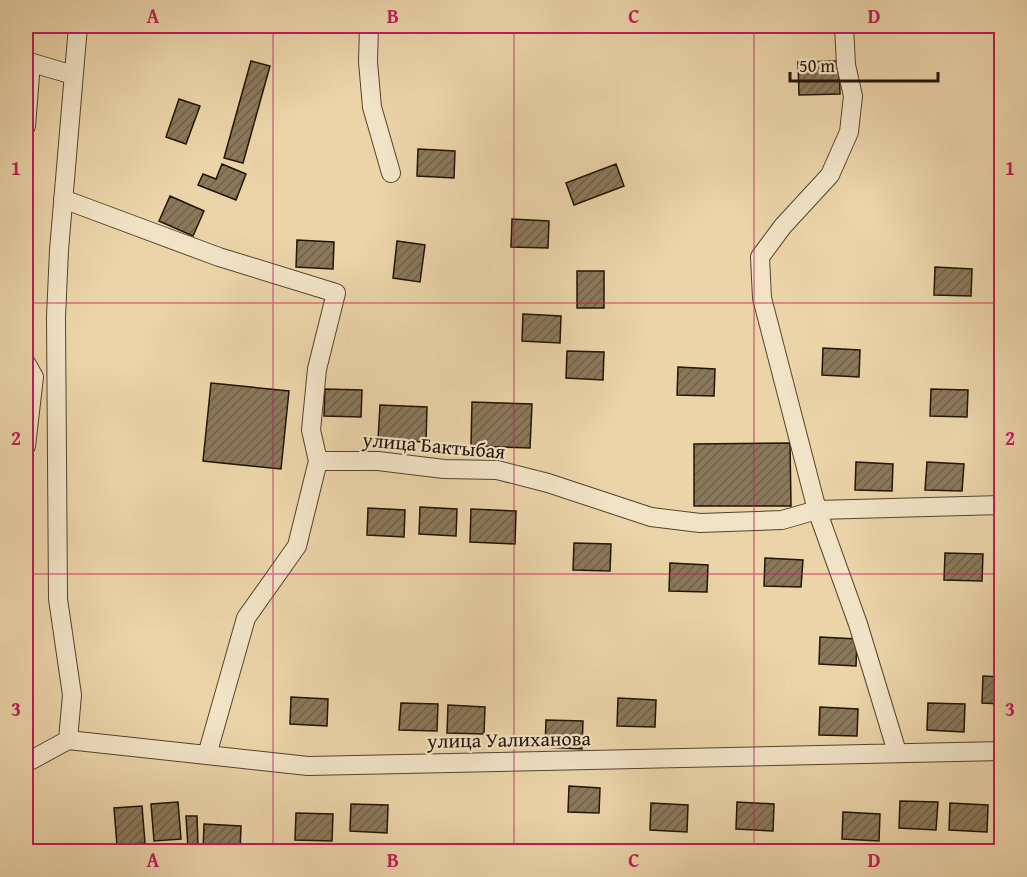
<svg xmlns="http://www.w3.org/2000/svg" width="1027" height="877" viewBox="0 0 1027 877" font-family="'Gentium Book Plus',serif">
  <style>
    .building { fill: url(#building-hatch); stroke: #231405; stroke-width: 1.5 }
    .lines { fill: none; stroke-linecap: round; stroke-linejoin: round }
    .minor-casing { stroke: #55442e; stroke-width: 20 }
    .minor { stroke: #f1e3c6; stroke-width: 18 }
    .grid { fill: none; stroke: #c2185b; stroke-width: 1.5; stroke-opacity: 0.55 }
    .labels { text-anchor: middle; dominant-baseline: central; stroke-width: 4.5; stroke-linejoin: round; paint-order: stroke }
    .street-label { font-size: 20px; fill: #231405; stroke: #f1e3c6 }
    .neatline { fill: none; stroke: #c2185b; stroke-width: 2 }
    .grid-label { font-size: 20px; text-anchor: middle; font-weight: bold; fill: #c2185b }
  </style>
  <defs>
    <pattern id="building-hatch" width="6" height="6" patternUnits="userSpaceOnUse" patternTransform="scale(1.5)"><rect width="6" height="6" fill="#8a785a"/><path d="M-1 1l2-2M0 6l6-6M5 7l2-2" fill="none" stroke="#706148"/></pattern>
  </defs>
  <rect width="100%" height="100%" fill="#ead4a8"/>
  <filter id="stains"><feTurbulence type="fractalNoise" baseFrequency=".00333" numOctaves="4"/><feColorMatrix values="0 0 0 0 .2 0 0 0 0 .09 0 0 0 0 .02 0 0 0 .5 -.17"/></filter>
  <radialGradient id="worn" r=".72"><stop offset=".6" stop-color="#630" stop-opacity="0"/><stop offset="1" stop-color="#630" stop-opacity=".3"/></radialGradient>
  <path class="building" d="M 251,61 L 270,66 L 243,163 L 224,158 Z
    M 839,61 L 840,94 L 799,95 L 798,62 Z
    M 179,99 L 200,106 L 186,144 L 166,137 Z
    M 418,149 L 455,151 L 454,178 L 417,176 Z
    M 222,164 L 246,174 L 236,200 L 198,185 L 203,174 L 216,179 Z
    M 616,164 L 624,186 L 574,205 L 566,183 Z
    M 170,196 L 204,211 L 193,236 L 159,221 Z
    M 512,219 L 549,221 L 548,248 L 511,247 Z
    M 297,240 L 334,242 L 333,269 L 296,267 Z
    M 397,241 L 425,245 L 420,282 L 393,278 Z
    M 935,267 L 972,269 L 971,296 L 934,295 Z
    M 577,271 L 604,271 L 604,308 L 577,308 Z
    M 523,314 L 561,316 L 560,343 L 522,341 Z
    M 823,348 L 860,350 L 859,377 L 822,375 Z
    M 567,351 L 604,352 L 603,380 L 566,378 Z
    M 678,367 L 715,369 L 714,396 L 677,395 Z
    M 211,383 L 289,391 L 281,469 L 203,461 Z
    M 325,389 L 362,390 L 361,417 L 324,416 Z
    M 931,389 L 968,390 L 967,417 L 930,416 Z
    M 472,402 L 532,404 L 530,448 L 471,446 Z
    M 380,405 L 427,407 L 426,442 L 378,440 Z
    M 790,443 L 791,506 L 694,506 L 694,444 Z
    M 996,456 L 1002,456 L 1002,483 L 995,483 Z
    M 856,462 L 893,464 L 892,491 L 855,490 Z
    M 927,462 L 964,464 L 962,491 L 925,490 Z
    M 420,507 L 457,509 L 456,536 L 419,534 Z
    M 368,508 L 405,510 L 404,537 L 367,535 Z
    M 471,509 L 516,511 L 515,544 L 470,542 Z
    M 574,543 L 611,544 L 610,571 L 573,570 Z
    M 945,553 L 983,554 L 982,581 L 944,580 Z
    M 765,558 L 803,560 L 801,587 L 764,586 Z
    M 670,563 L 708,565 L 707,592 L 669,591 Z
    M 820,637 L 857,639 L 856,666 L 819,664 Z
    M 983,676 L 1002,677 L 1002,704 L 982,703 Z
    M 291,697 L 328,699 L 327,726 L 290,724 Z
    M 618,698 L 656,700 L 655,727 L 617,726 Z
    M 401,703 L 438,704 L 437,731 L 399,730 Z
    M 928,703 L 965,704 L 964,732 L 927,730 Z
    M 448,705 L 485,707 L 484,734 L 447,733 Z
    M 820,707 L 858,709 L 857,736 L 819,735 Z
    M 546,720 L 583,721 L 582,749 L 545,747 Z
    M 569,786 L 600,788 L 599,813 L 568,812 Z
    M 900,801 L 938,802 L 936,830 L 899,828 Z
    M 178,802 L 181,839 L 154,841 L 151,804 Z
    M 737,802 L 774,804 L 773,831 L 736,829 Z
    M 651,803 L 688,805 L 687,832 L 650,830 Z
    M 950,803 L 988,805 L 987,832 L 949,830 Z
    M 351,804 L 388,805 L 387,833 L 350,831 Z
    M 142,806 L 145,843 L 117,845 L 114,808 Z
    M 843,812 L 880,814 L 879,841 L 842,839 Z
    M 296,813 L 333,814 L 332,841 L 295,840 Z
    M 186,816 L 197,816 L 198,847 L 188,848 Z
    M 204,824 L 241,826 L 240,852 L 203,851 Z"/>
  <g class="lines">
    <defs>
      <path id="minor" d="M 369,26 L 368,62 L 372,107 L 391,173
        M 844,26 L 846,65 L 853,96 L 849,132 L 830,175 L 783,226 L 760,257 L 762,298 L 817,510 L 858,624 L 897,752
        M 26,61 L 73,75
        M 26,126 L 31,63
        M 63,199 L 219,257 L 336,293 L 317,369 L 311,430 L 318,461
        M 26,363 L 34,377 L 26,446
        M 68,740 L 72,695 L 58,599 L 56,317 L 59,250 L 78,26
        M 207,755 L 246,618 L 297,546 L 318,461 L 378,461 L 444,469 L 497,470 L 548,483 L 651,517 L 700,523 L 782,520 L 817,510 L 1002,505
        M 26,763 L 68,740 L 308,766 L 1002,751"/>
    </defs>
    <use href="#minor" class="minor-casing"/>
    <use href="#minor" class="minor"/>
  </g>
  <path class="grid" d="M 273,26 L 273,852M 514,26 L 514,852M 754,26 L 754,852M 26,303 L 1002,303M 26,574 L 1002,574"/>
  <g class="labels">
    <g class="street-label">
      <text transform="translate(434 445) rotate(5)">улица Бактыбая</text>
      <text transform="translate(509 739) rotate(-1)">улица Уалиханова</text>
    </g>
  </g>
  <rect width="1027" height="877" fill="none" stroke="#ead4a8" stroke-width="66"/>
  <path d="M790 72v9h148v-9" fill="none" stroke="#231405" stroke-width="3"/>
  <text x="799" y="72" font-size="18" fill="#231405" stroke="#f1e3c6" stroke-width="4.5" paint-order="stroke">50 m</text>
  <rect x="33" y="33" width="961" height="811" class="neatline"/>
  <g class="grid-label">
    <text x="153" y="23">A</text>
    <text x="393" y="23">B</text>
    <text x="634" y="23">C</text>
    <text x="874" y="23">D</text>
    <text x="16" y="175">1</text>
    <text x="1010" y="175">1</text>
    <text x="16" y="445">2</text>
    <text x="1010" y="445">2</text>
    <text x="16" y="716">3</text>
    <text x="1010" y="716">3</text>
    <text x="153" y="867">A</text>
    <text x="393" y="867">B</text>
    <text x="634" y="867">C</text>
    <text x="874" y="867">D</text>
  </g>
  <rect width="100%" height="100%" filter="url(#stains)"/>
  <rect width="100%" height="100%" fill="url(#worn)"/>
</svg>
